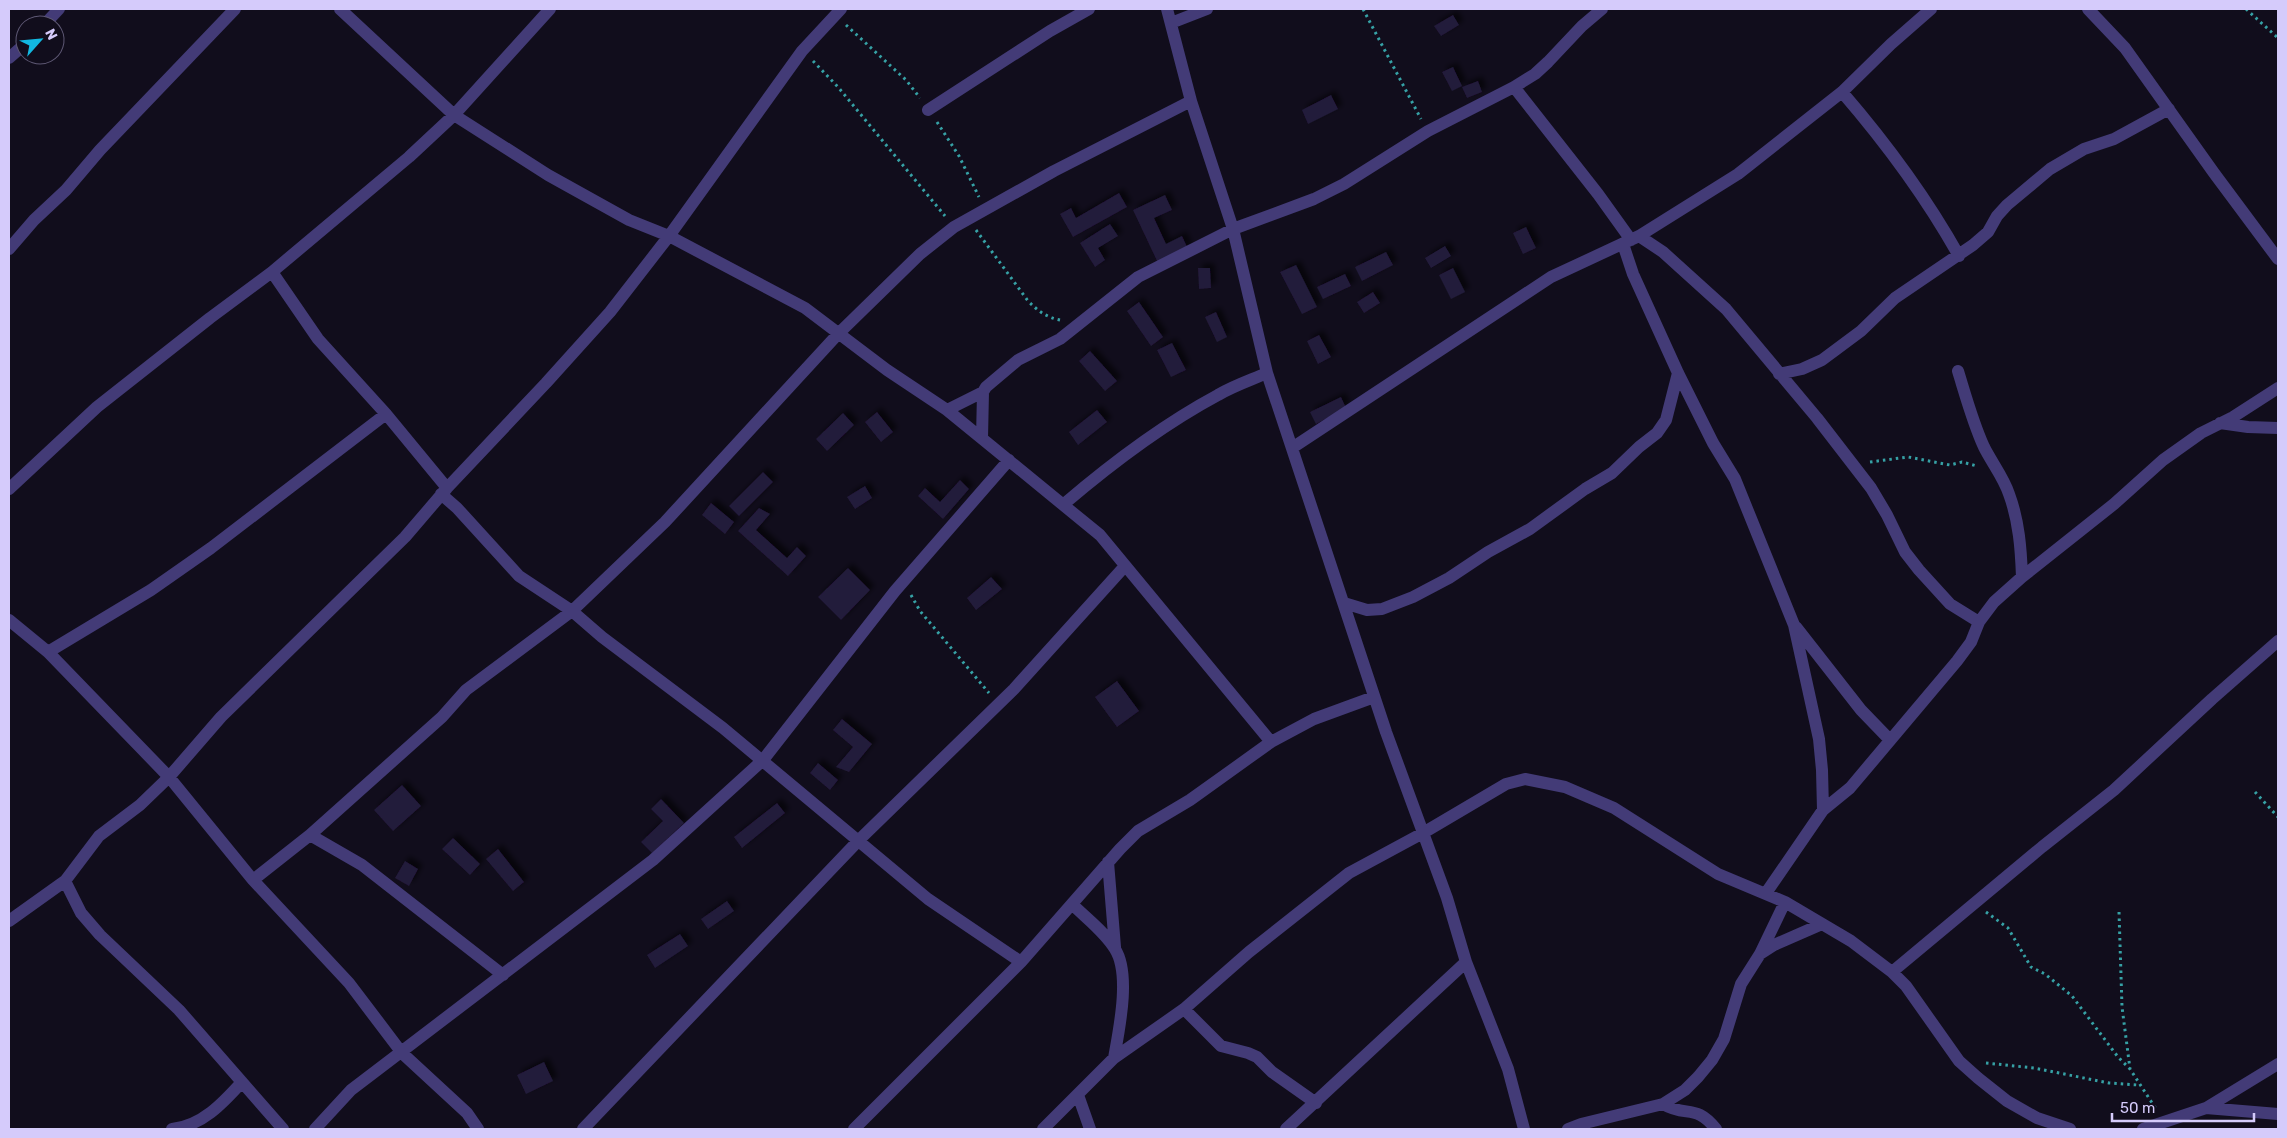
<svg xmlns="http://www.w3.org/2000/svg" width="2287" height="1138" viewBox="0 0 2287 1138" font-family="Rubik,sans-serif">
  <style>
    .building { fill: #241a3b; filter: url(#shadow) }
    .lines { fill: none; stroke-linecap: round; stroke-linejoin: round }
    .path { stroke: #36a1a5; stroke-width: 3; stroke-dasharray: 2.5 4; stroke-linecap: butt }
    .minor { stroke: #433b77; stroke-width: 12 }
  </style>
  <defs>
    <filter id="shadow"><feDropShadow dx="4.5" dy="-4.5" stdDeviation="2.5" flood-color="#0009"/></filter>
  </defs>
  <rect width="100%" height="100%" fill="#110d1c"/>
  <path class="building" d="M 1453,15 L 1459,25 L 1441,36 L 1434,26 Z
    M 1453,67 L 1462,86 L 1452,91 L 1442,72 Z
    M 1478,81 L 1482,92 L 1467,98 L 1462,87 Z
    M 1331,95 L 1338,109 L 1308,124 L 1302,110 Z
    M 1119,193 L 1127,207 L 1073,237 L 1060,214 L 1071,208 L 1076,218 Z
    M 1165,195 L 1172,210 L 1154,218 L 1166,244 L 1182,236 L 1188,249 L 1158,263 L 1133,210 Z
    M 1110,224 L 1118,236 L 1098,248 L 1105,260 L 1095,267 L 1080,243 Z
    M 1526,227 L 1536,248 L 1523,254 L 1513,233 Z
    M 1445,246 L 1451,256 L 1431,268 L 1425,258 Z
    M 1386,252 L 1393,265 L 1362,281 L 1355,267 Z
    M 1296,265 L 1317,307 L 1302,314 L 1280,272 Z
    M 1198,268 L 1210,268 L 1211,288 L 1199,289 Z
    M 1453,268 L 1465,292 L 1451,299 L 1439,275 Z
    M 1345,274 L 1351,286 L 1323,299 L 1317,287 Z
    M 1373,292 L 1380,303 L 1364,313 L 1357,302 Z
    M 1139,302 L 1163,337 L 1151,346 L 1127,311 Z
    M 1216,312 L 1227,337 L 1217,342 L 1205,317 Z
    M 1319,335 L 1331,357 L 1318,364 L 1307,341 Z
    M 1172,343 L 1186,370 L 1171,377 L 1157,350 Z
    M 1090,351 L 1117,381 L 1105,391 L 1079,361 Z
    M 1341,397 L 1346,408 L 1316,424 L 1310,412 Z
    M 1097,410 L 1107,422 L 1078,445 L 1069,432 Z
    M 877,412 L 893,432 L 881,442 L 865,422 Z
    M 843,413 L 854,425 L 827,451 L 816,439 Z
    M 763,472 L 773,482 L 739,516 L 729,506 Z
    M 960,480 L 969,489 L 943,519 L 918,496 L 925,488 L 940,502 Z
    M 865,486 L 872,498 L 855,509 L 847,497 Z
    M 711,503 L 734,522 L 725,534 L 702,515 Z
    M 759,508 L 770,514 L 756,530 L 787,558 L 797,547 L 806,556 L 788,576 L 738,531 Z
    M 848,568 L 870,590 L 841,620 L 818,597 Z
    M 991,577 L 1002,589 L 976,610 L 967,598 Z
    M 1117,681 L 1139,711 L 1117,727 L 1095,697 Z
    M 842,719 L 872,744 L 849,772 L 836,767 L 853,747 L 833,730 Z
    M 818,763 L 838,780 L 830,790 L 810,773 Z
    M 402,785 L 421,806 L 393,831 L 374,810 Z
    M 661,799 L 684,823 L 652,853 L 641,842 L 663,821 L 651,809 Z
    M 777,803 L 785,813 L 742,848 L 734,837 Z
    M 453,838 L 480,864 L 470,875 L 442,849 Z
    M 498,849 L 524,882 L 513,891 L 486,859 Z
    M 405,861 L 418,869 L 409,886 L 395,878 Z
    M 727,901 L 734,911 L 708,929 L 701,919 Z
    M 680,934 L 688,946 L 655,968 L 647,955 Z
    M 544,1062 L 553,1081 L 526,1094 L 517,1075 Z"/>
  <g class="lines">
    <path class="path" d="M 1363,9 L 1421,119
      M 2246,9 L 2278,38
      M 846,25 L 906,80 L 920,98
      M 813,61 L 838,87 L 945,216
      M 937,122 L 959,156 L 979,197
      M 976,230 L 1028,301 C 1038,311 1046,317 1060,320
      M 1870,462 L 1908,457 L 1950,465 L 1962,462 L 1977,466
      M 911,595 L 920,611 L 989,693
      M 2255,792 L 2278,817
      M 1986,912 L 2008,928 L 2031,967 L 2045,974 L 2072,996 L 2118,1057 L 2130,1069
      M 2119,912 L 2122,1007 L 2130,1069 L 2156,1109
      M 1986,1063 L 2034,1068 L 2109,1083 L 2138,1085"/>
    <path class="minor" d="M 340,9 L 454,115 L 548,175 L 629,220 L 669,236 L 805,308 L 887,370 L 947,410 L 1100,535 L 1271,742
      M 1167,9 L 1191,101 L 1233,229 L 1267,373 L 1386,732 L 1447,898 L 1466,962 L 1508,1069 L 1524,1129
      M 2088,9 L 2125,48 L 2214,173 L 2278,259
      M 1171,23 L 1207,9
      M 44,25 L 59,9
      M 9,58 L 25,44
      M 1514,87 L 1598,194 L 1631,240
      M 1842,92 C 1886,143 1926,197 1959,256
      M 928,110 L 1050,31 L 1089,9
      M 1639,236 L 1663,252 L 1726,309 L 1817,418 L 1871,488 L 1887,515 L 1905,552 L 1919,570 L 1950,604 L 1979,622
      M 1623,244 L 1633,274 L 1678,373 L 1713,443 L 1735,479 L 1794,625 L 1819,739 L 1822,770 L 1823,810
      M 9,249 L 34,220 L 66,190 L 100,150 L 235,9
      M 272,272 L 318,339 L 386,414 L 447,488
      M 1958,371 C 1966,397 1973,423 1984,447 C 1992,463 2004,478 2009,494 C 2019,521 2021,549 2022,577
      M 1779,374 L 1802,369 L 1822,360 L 1861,331 L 1895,298 L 1973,245 L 1988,232 L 1997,216 L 2007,205 L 2050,169 L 2084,149 L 2114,139 L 2169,109
      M 947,410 L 983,392
      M 2220,423 L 2248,427 L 2278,428
      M 982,438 L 983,392 L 986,387 L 1018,360 L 1060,339 L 1138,277 L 1233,229 L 1314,199 L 1344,184 L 1428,131 L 1514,87 L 1535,74 L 1548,62 L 1582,26 L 1602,9
      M 1292,448 L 1551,277 L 1639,236 L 1738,174 L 1842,92 L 1891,44 L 1931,9
      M 9,489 L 97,407 L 210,318 L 272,272 L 409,157 L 454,115 L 550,9
      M 441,494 L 457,508 L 519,576 L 572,611 L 602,637 L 723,728 L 928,899 L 1021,962
      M 1064,504 C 1112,463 1162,425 1218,395 C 1233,386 1251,380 1267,373
      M 1344,603 L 1367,610 L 1382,609 L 1413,597 L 1449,578 L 1488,552 L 1530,529 L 1585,489 L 1612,473 L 1639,447 L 1657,433 L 1666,420 L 1678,373
      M 9,620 L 48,652 L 169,777 L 253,880 L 349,983 L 402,1053 L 467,1113 L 478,1129
      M 1796,627 L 1861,710 L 1889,739
      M 48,652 L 151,590 L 211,548 L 386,414
      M 310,835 L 362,865 L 503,975
      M 1108,862 L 1115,947
      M 253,880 L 310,835 L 442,717 L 466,690 L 572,611 L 665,522 L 838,334 L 920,254 L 954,227 L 1054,171 L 1191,101
      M 65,881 L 81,913 L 100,935 L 179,1010 L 283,1129
      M 1766,893 L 1823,810 L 1850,788 L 1957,661 L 1971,642 L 1979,622 L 1994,602 L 2022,577 L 2114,504 L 2163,460 L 2201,433 L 2233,417 L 2278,388
      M 1072,904 C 1086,918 1105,932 1115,949 C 1131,974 1119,1030 1114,1058
      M 9,921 L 65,881 L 99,836 L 140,805 L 169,777 L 221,717 L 405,537 L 447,488 L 546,383 L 610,312 L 669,236 L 802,51 L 841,9
      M 1760,954 L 1774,945 L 1822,924
      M 1892,972 L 2042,847 L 2114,790 L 2212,699 L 2278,641
      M 1184,1009 L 1221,1046 L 1248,1053 L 1257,1057 L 1272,1072 L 1316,1103
      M 1078,1095 L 1090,1129
      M 1663,1104 C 1687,1118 1695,1103 1716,1129
      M 2206,1108 L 2278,1114
      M 172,1129 C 202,1126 223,1103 242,1082
      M 315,1129 L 351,1090 L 653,860 L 763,760 L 895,591 L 1009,460
      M 583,1129 L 859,840 L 1014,689 L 1125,566
      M 854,1129 L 1021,962 L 1120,849 L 1138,831 L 1190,800 L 1271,742 L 1314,719 L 1374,697
      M 1043,1129 L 1114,1058 L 1184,1009 L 1249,952 L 1349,873 L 1423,833 L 1506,784 L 1525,779 L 1565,787 L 1614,808 L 1718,874 L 1785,902 L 1851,941 L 1892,972 L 1906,986 L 1959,1061 L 1978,1078 L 2007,1101 L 2037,1118 L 2070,1129
      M 1286,1129 L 1466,962
      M 1568,1129 L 1581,1124 L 1663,1104 L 1685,1090 L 1698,1077 L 1712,1060 L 1724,1039 L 1741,984 L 1760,954 L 1785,902
      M 2143,1129 L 2206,1108 L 2278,1064"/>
  </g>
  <rect width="2287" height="1138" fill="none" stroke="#d5cbfb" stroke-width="20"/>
  <g transform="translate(40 40) rotate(63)"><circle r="24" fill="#110d1c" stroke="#5f5975"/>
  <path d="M0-4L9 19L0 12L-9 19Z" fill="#12b8e1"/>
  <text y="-8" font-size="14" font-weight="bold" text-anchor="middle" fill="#d5cbfb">N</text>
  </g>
  <path d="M2112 1113v8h142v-8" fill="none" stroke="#d5cbfb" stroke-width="2.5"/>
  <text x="2120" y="1113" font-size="15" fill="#d5cbfb" stroke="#110d1c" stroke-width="4" paint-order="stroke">50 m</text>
</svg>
